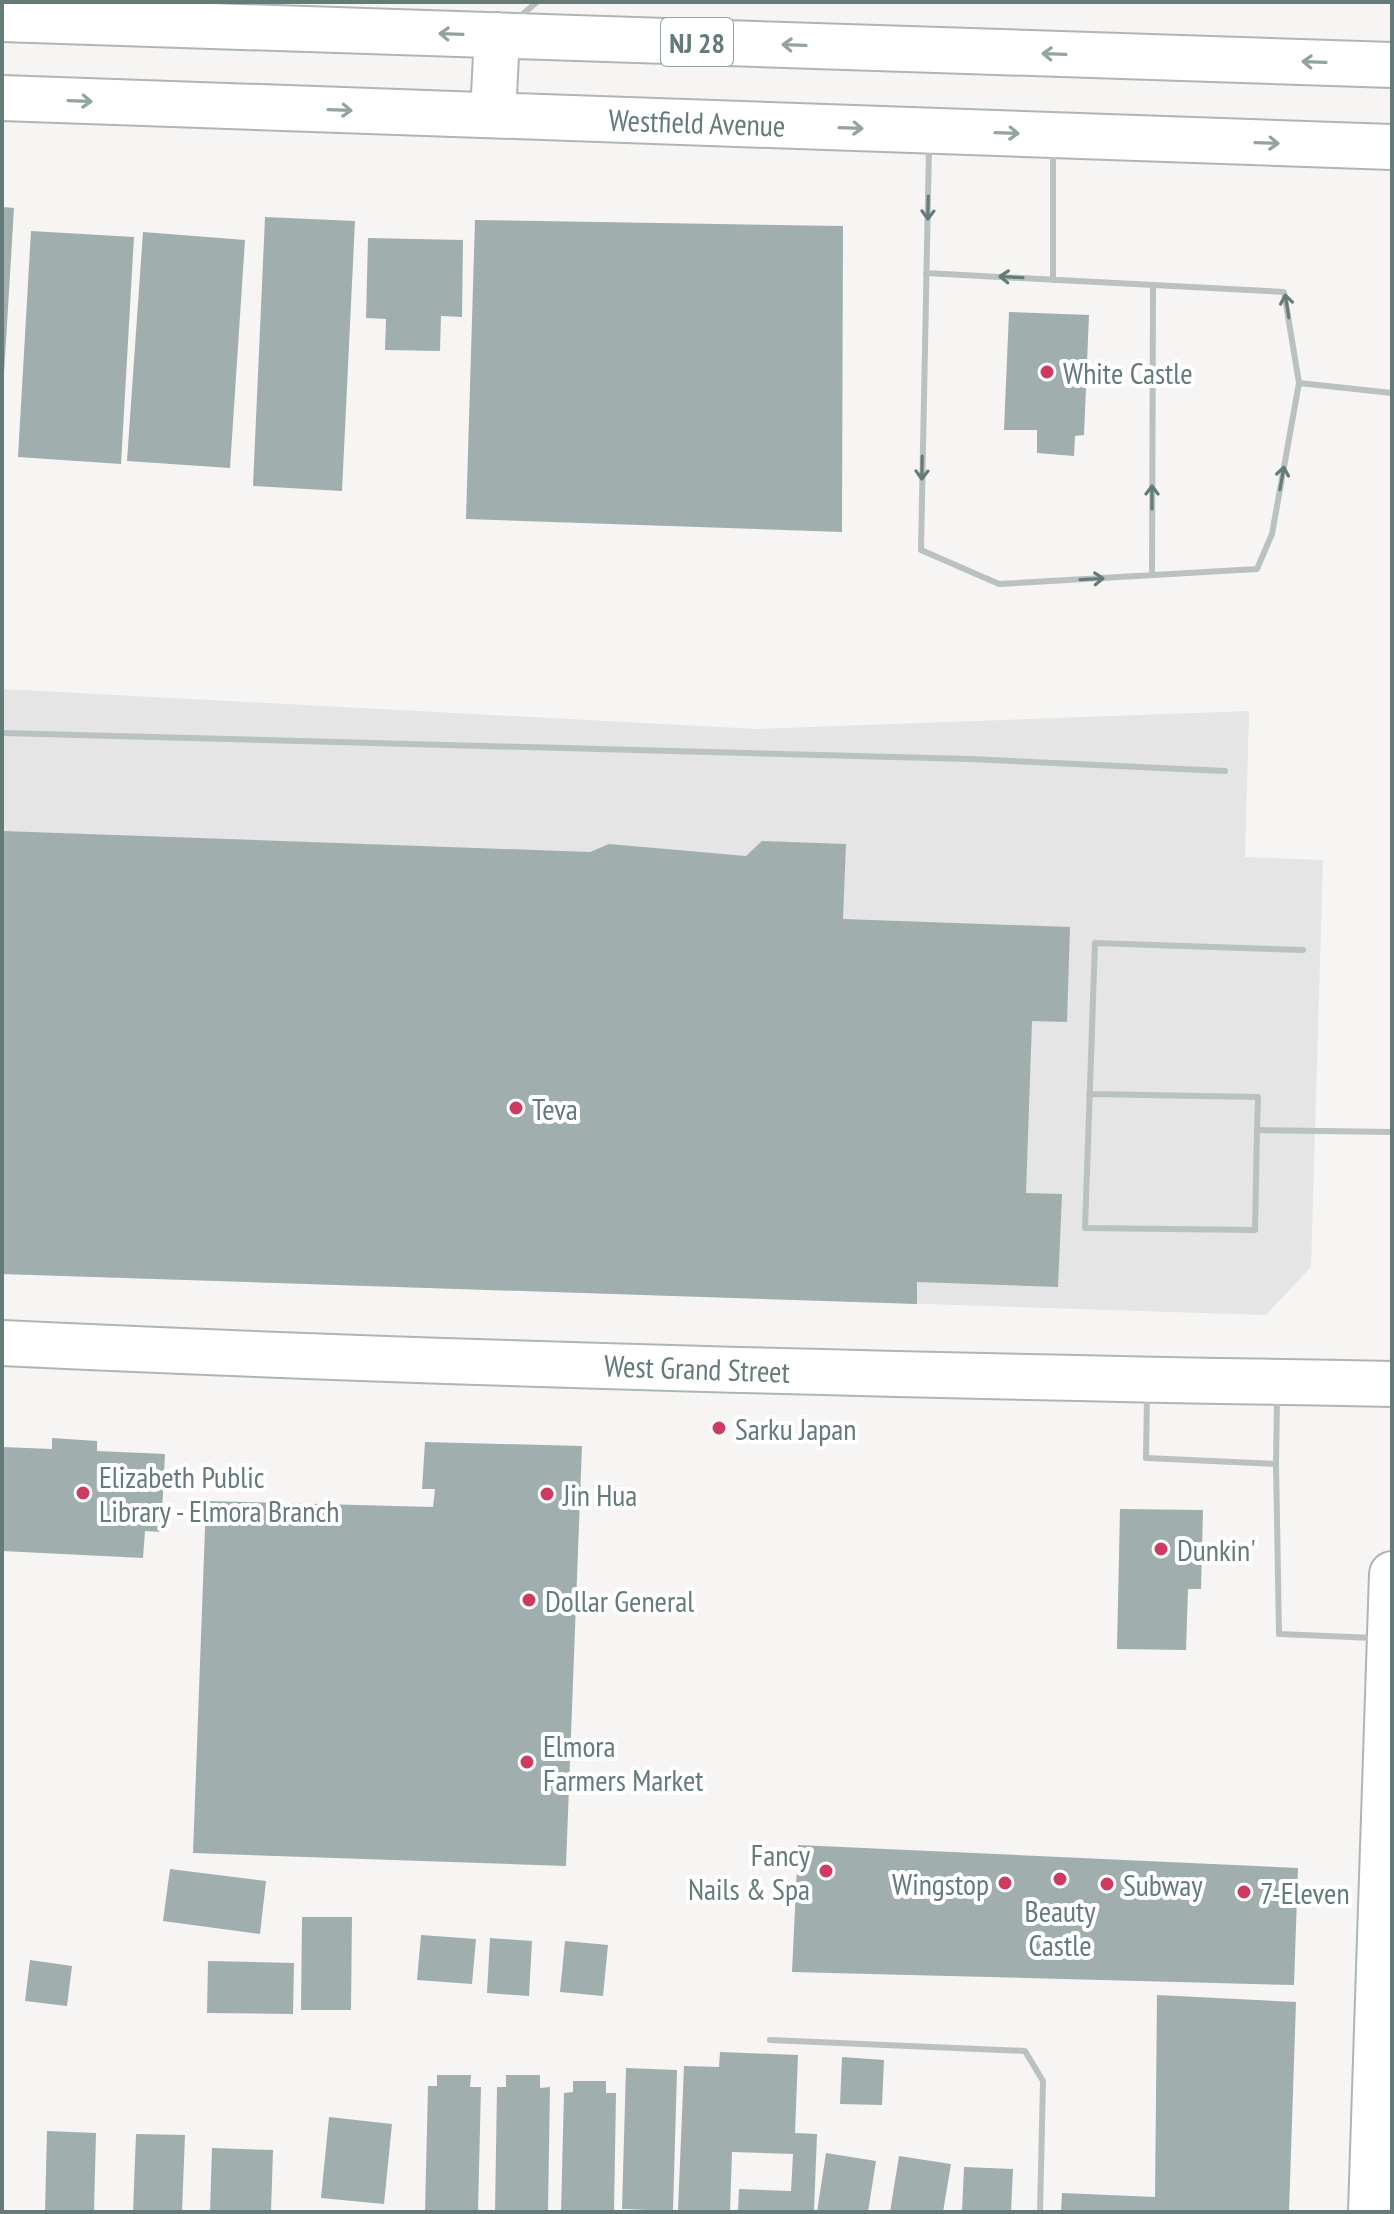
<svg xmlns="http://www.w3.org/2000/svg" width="1394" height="2214" viewBox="0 0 1394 2214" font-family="'PT Sans Narrow',sans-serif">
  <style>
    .built { fill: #e4e5e4 }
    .building { fill: #a1aeae }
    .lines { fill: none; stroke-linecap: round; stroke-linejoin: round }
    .secondary-casing { stroke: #acb6b5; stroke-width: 48 }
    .primary-casing { stroke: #adb6b5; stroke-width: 48 }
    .lane { stroke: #b9c1c1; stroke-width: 6 }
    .secondary { stroke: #fff; stroke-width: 44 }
    .primary { stroke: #fff; stroke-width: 44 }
    .oneway { stroke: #92a3a2 }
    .oneway2 { stroke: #647b7a }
    .poi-dot { fill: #cf3a61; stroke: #fff; stroke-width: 3 }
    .labels { text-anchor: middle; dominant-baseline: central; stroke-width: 8; stroke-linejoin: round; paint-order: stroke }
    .shield { fill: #fff; stroke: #92a3a2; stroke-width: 2 }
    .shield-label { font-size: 28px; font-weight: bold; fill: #647b7a }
    .street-label { font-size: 30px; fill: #647b7a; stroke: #fff }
    .poi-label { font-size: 30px; fill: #647b7a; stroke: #fff; text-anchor: start }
  </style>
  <rect width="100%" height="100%" fill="#f6f5f3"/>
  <path class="built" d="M 2,689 L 756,729 L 1249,711 L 1245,857 L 1323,860 L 1311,1267 L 1266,1315 L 2,1274 Z"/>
  <path class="building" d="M 2,207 L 14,208 L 4,374 L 2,374 Z
    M 265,217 L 355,221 L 342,491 L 253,486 Z
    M 475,220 L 843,226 L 842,532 L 466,519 Z
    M 31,231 L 134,237 L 121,464 L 18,457 Z
    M 143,232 L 245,240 L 230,468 L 127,461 Z
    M 368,238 L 463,240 L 462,317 L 441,316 L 440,351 L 385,350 L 386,319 L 366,318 Z
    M 1009,312 L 1089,315 L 1084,435 L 1075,436 L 1074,456 L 1037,453 L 1037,430 L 1004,430 Z
    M 2,831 L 590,852 L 609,844 L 746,856 L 762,841 L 846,844 L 843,919 L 1070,927 L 1067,1022 L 1032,1021 L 1026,1193 L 1062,1194 L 1058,1287 L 917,1282 L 917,1304 L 2,1274 Z
    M 52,1438 L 97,1441 L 97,1451 L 165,1454 L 161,1532 L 145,1531 L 143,1558 L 2,1551 L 2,1447 L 52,1449 Z
    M 425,1442 L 582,1446 L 566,1866 L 193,1853 L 206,1501 L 433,1507 L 435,1489 L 422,1489 Z
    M 1120,1509 L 1203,1510 L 1201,1589 L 1188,1589 L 1186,1650 L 1117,1649 Z
    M 798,1845 L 1298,1868 L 1294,1985 L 792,1972 Z
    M 170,1869 L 266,1881 L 260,1934 L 163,1921 Z
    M 302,1917 L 352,1917 L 351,2010 L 301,2010 Z
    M 421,1935 L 476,1939 L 472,1984 L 417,1980 Z
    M 490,1938 L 532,1941 L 529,1996 L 487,1993 Z
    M 565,1941 L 608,1945 L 603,1996 L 560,1992 Z
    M 30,1960 L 72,1966 L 67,2006 L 25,2001 Z
    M 208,1961 L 294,1963 L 293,2014 L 207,2013 Z
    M 1157,1995 L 1296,2002 L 1289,2212 L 1061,2212 L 1062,2193 L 1155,2197 Z
    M 720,2052 L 798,2055 L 795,2133 L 817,2134 L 814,2211 L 738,2212 L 739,2189 L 791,2191 L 793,2154 L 732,2152 L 730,2212 L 678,2210 L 684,2066 L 719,2067 Z
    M 842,2057 L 884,2060 L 882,2105 L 840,2104 Z
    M 626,2068 L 677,2070 L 673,2211 L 622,2209 Z
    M 437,2075 L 471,2075 L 470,2087 L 481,2087 L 478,2212 L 425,2212 L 428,2086 L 437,2086 Z
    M 506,2075 L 540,2075 L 540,2088 L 550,2087 L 548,2212 L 495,2212 L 497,2087 L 506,2087 Z
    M 573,2081 L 606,2081 L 606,2093 L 616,2093 L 614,2212 L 561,2212 L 564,2093 L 573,2092 Z
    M 329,2117 L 392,2124 L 384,2204 L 321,2198 Z
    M 47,2131 L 96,2133 L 94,2212 L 45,2212 Z
    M 136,2134 L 185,2135 L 182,2212 L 133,2212 Z
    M 212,2148 L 273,2150 L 271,2212 L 210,2212 Z
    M 826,2153 L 876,2161 L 868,2212 L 817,2212 Z
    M 899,2156 L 951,2164 L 943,2212 L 890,2212 Z
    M 964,2167 L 1013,2169 L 1011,2212 L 962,2212 Z"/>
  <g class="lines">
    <defs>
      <path id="secondary" d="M 2,1343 C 465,1365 929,1376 1392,1384
        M 1371,2212 L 1392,1574"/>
      <path id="primary" d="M 2,19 L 1392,65
        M 2,98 L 1392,147
        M 493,115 L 497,35"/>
    </defs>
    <use href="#secondary" class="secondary-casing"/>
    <use href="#primary" class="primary-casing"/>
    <path class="lane" d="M 518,18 L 537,2
      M 926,273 L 1284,292 L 1299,383 L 1272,534 L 1257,569 L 999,584 L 921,550 L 929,146
      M 1053,280 L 1053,151
      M 1299,383 L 1392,393
      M 1152,575 L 1153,285
      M 2,733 L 969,759 L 1225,771
      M 1303,950 L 1095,943 L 1085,1228 L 1255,1230 L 1257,1130 L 1392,1132
      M 1089,1094 L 1258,1097 L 1257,1130
      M 1147,1395 L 1146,1458 L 1276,1464 L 1279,1634 L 1374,1638
      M 1276,1464 L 1277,1399
      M 770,2040 L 1025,2051 L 1043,2081 L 1040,2212"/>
    <use href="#secondary" class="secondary"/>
    <use href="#primary" class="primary"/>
  </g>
  <defs><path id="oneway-shaft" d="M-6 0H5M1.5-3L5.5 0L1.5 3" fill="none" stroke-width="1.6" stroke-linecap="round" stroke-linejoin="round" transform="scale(2)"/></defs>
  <g class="oneway">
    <use href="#oneway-shaft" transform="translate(451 34) rotate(-178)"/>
    <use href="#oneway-shaft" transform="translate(794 45) rotate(-178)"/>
    <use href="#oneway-shaft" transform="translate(1054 54) rotate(-178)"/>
    <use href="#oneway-shaft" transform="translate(1314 62) rotate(-178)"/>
    <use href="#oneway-shaft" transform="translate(80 101) rotate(2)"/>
    <use href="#oneway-shaft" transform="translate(340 110) rotate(2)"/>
    <use href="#oneway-shaft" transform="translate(851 128) rotate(2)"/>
    <use href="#oneway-shaft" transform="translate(1007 133) rotate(2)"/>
    <use href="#oneway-shaft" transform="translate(1267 143) rotate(2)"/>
  </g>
  <g class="oneway2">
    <use href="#oneway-shaft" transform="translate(928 208) rotate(91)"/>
    <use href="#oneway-shaft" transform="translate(1011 277) rotate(-177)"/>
    <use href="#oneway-shaft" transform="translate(1287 306) rotate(-99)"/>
    <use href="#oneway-shaft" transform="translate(922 468) rotate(91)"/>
    <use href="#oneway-shaft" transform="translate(1282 478) rotate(-80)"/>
    <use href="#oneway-shaft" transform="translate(1152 497) rotate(-90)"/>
    <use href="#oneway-shaft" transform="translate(1092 579) rotate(-3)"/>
  </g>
  <g class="poi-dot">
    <circle cx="1047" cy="372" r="8"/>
    <circle cx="516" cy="1108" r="8"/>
    <circle cx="719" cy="1428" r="8"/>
    <circle cx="83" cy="1493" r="8"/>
    <circle cx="547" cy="1494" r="8"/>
    <circle cx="1161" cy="1549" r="8"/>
    <circle cx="529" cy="1600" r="8"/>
    <circle cx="527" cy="1762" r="8"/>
    <circle cx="826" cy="1871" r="8"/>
    <circle cx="1060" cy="1879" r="8"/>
    <circle cx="1005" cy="1883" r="8"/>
    <circle cx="1107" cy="1884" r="8"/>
    <circle cx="1244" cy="1892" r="8"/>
  </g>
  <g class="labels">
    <rect class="shield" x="661" y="18" width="72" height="48" rx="6"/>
    <g class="shield-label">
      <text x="697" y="42">NJ 28</text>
    </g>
    <g class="street-label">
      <text transform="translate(697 122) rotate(2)">Westfield Avenue</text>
      <text transform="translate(697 1368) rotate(2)">West Grand Street</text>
    </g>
    <g class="poi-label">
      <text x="1063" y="372">White Castle</text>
      <text x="532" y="1108">Teva</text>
      <text x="735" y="1428">Sarku Japan</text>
      <text x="99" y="1476">Elizabeth Public<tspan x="99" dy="34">Library - Elmora Branch</tspan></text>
      <text x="563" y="1494">Jin Hua</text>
      <text x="1177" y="1549">Dunkin'</text>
      <text x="545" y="1600">Dollar General</text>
      <text x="543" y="1745">Elmora<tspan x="543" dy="34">Farmers Market</tspan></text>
      <text x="810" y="1854" text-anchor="end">Fancy<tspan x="810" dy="34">Nails &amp; Spa</tspan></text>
      <text x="989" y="1883" text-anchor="end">Wingstop</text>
      <text x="1123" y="1884">Subway</text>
      <text x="1260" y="1892">7-Eleven</text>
      <text x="1060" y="1910" text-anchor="middle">Beauty<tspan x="1060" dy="34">Castle</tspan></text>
    </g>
  </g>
  <rect width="1394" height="2214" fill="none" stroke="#647b7a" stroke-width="8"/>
</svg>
